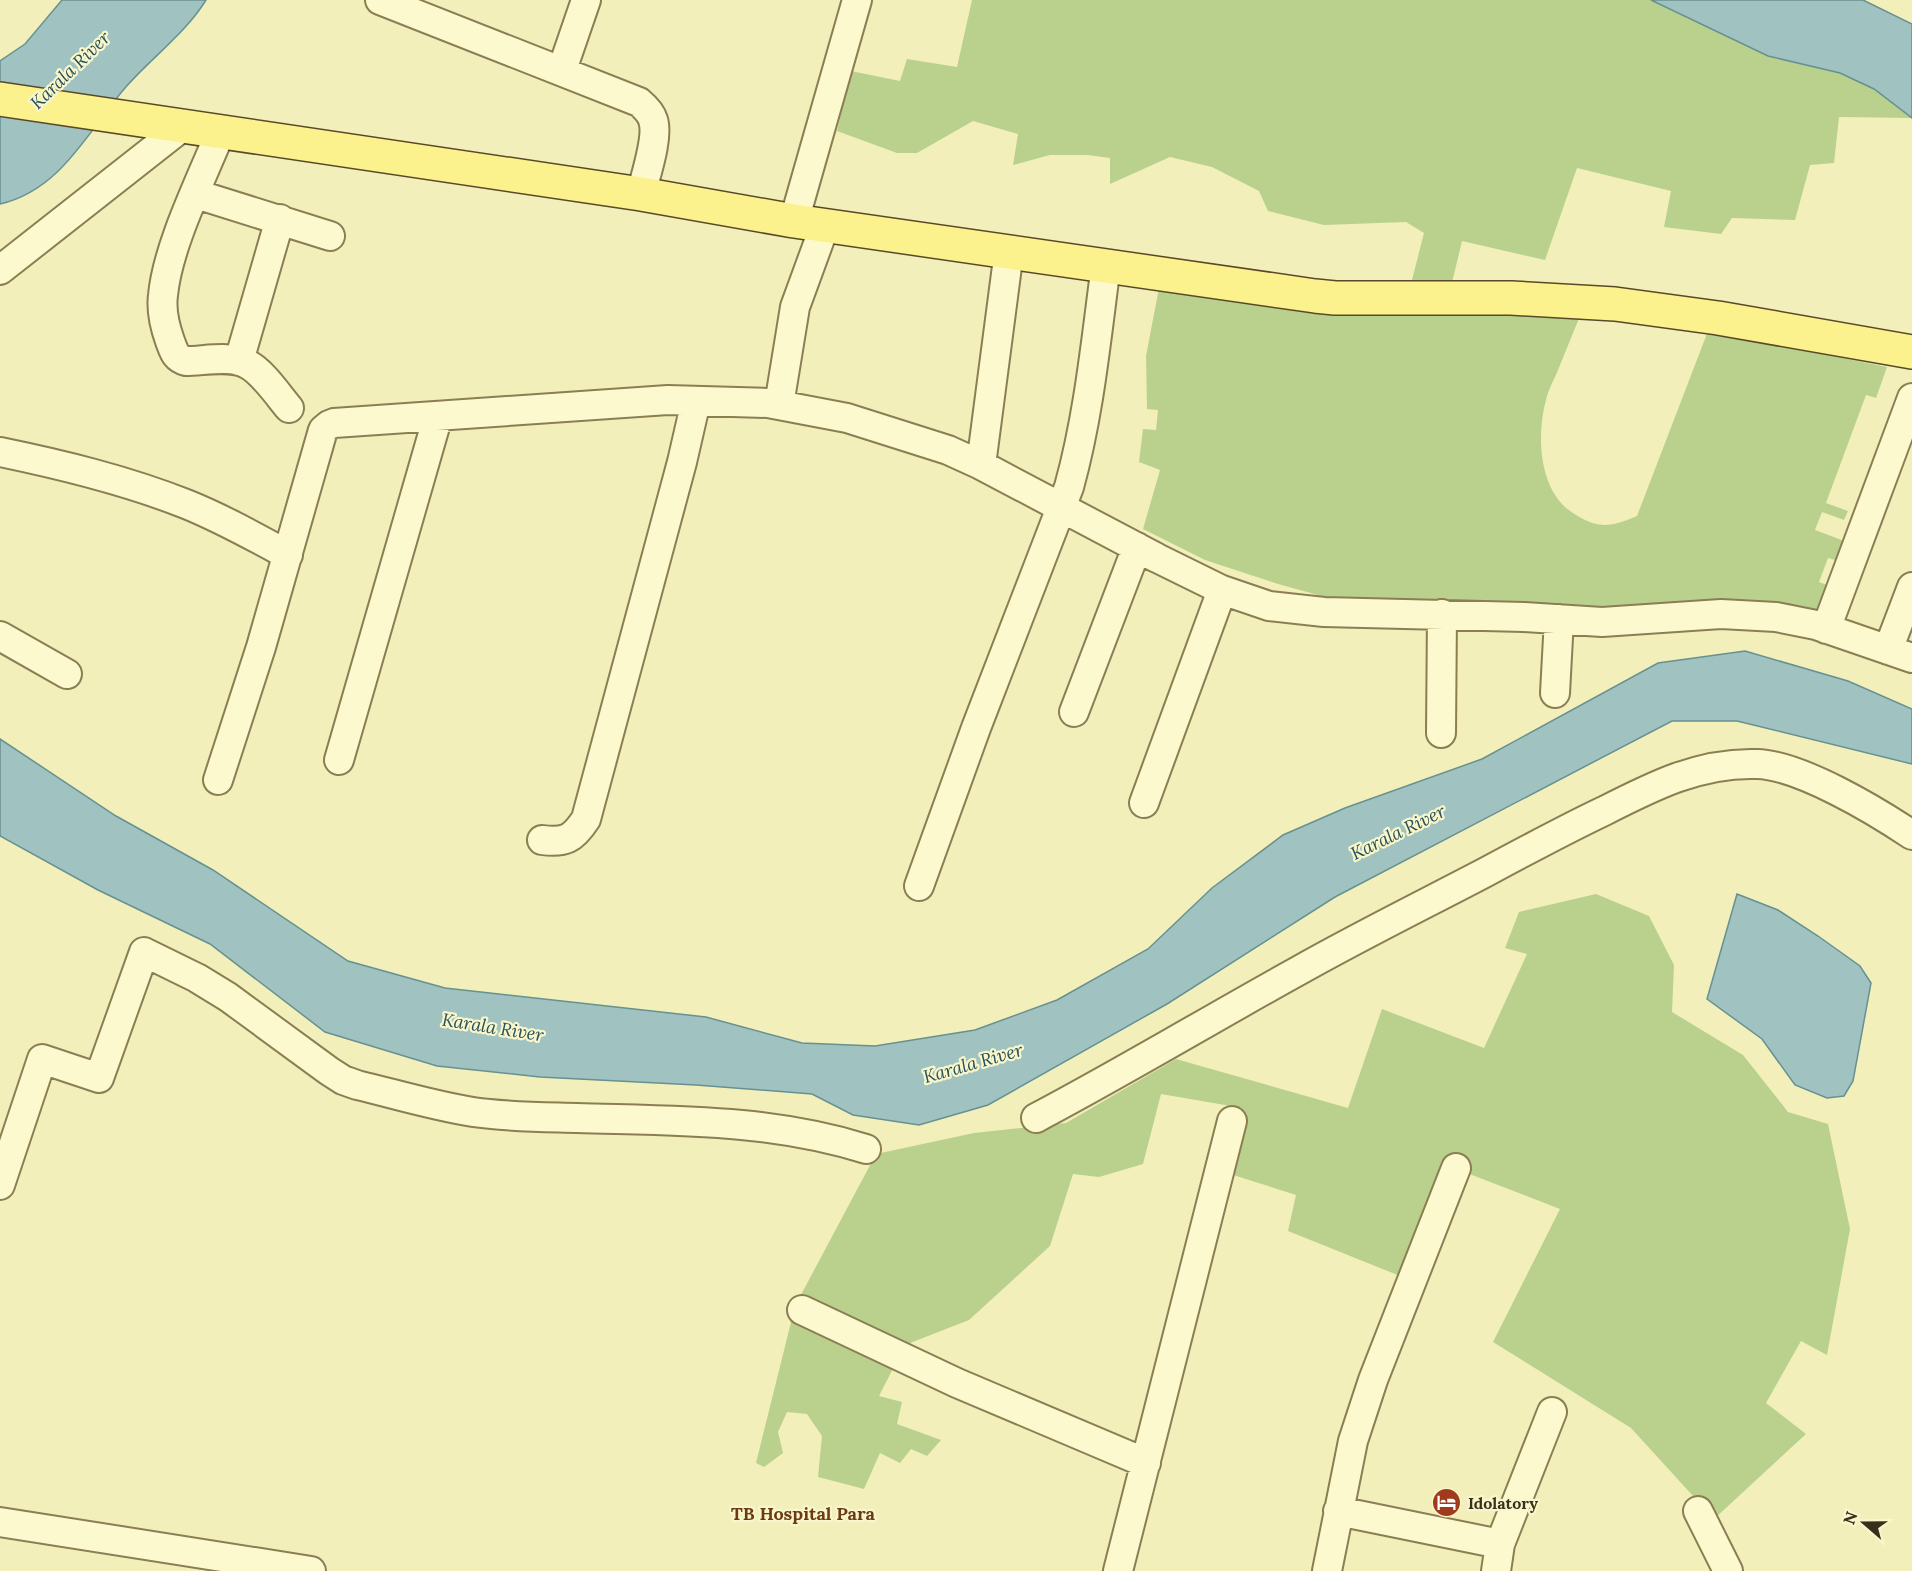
<svg xmlns="http://www.w3.org/2000/svg" width="1912" height="1571" viewBox="0 0 1912 1571" font-family="Lora,serif">
  <style>
    .green { fill: #bad18e }
    .water { fill: #a0c2c0; stroke: #679190; stroke-width: 1.5 }
    .lines { fill: none; stroke-linecap: round; stroke-linejoin: round }
    .minor-casing { stroke: #8b7e53; stroke-width: 32 }
    .major-casing { stroke: #584a28; stroke-width: 36 }
    .minor { stroke: #fcf9cf; stroke-width: 28 }
    .major { stroke: #fbf28e; stroke-width: 33 }
    .labels { text-anchor: middle; dominant-baseline: central; stroke-width: 4.5; stroke-linejoin: round; paint-order: stroke }
    .poi-label { font-size: 16px; font-weight: bold; fill: #38301a; stroke: #f9f6cb; text-anchor: start }
    .water-label { font-size: 18px; font-style: italic; fill: #27515a; stroke: #f9f6cb }
    .neighbourhood-label { font-size: 18px; font-weight: bold; fill: #6a3a15; stroke: #f9f6cb }
  </style>
  <rect width="100%" height="100%" fill="#f2efbb"/>
  <path class="green" d="M 972,0 L 1651,0 L 1768,56 L 1840,73 L 1874,89 L 1911,118 L 1839,117 L 1834,163 L 1810,165 L 1795,220 L 1732,218 L 1721,234 L 1664,227 L 1671,191 L 1577,168 L 1545,260 L 1462,241 L 1451,287 L 1411,284 L 1424,233 L 1406,222 L 1324,225 L 1268,211 L 1259,191 L 1212,167 L 1170,157 L 1110,184 L 1110,158 L 1088,155 L 1050,155 L 1013,165 L 1018,134 L 973,121 L 917,153 L 897,153 L 837,131 L 851,71 L 900,81 L 907,59 L 957,67 Z
    M 1159,288 L 1582,311 C 1574,331 1566,350 1558,370 C 1554,380 1548,390 1546,400 C 1536,436 1539,492 1573,513 C 1599,530 1611,527 1637,516 L 1708,331 L 1887,367 L 1876,398 L 1866,395 L 1826,503 L 1848,511 L 1844,520 L 1822,512 L 1815,530 L 1847,542 L 1839,561 L 1828,558 L 1819,582 L 1827,585 L 1815,618 L 1599,617 L 1411,599 L 1325,597 L 1278,584 L 1205,560 L 1143,529 L 1160,470 L 1139,462 L 1143,429 L 1156,430 L 1158,410 L 1147,409 L 1146,356 Z
    M 1596,894 L 1649,916 L 1674,965 L 1672,1012 L 1743,1055 L 1788,1112 L 1828,1124 L 1850,1229 L 1827,1355 L 1801,1341 L 1766,1403 L 1806,1434 L 1714,1519 L 1631,1428 L 1493,1342 L 1560,1209 L 1459,1170 L 1410,1280 L 1288,1231 L 1296,1195 L 1227,1173 L 1242,1108 L 1161,1094 L 1143,1164 L 1099,1177 L 1073,1174 L 1050,1246 L 969,1320 L 905,1345 L 879,1396 L 902,1402 L 897,1424 L 941,1440 L 927,1456 L 911,1449 L 900,1463 L 880,1453 L 864,1489 L 818,1477 L 822,1436 L 807,1414 L 787,1412 L 778,1432 L 783,1453 L 764,1467 L 756,1463 L 795,1306 L 876,1154 L 974,1133 L 1066,1123 L 1176,1059 L 1348,1108 L 1382,1009 L 1484,1048 L 1527,954 L 1505,948 L 1519,912 Z"/>
  <path class="water" d="M 62,0 L 206,0 C 185,34 151,58 125,88 C 88,131 61,190 0,204 L 0,61 L 25,44 Z
    M 1651,0 L 1863,0 L 1912,24 L 1912,118 L 1874,89 L 1840,73 L 1768,56 Z
    M 1745,651 L 1848,681 L 1912,709 L 1912,764 L 1737,721 L 1672,721 L 1335,897 L 1167,1004 L 988,1105 L 919,1125 L 853,1115 L 812,1094 L 696,1085 L 540,1077 L 437,1066 L 325,1032 L 210,944 L 98,890 L 0,836 L 0,739 L 116,816 L 213,870 L 348,961 L 445,988 L 706,1017 L 802,1043 L 875,1046 L 975,1030 L 1057,1000 L 1148,949 L 1212,888 L 1283,835 L 1345,808 L 1482,759 L 1658,663 Z
    M 1737,894 L 1778,910 L 1818,936 L 1860,966 L 1871,983 L 1853,1081 L 1844,1096 L 1827,1098 L 1795,1085 L 1762,1039 L 1707,999 Z"/>
  <g class="lines">
    <defs>
      <path id="minor" d="M 380,0 L 639,102 C 645,107 651,113 653,120 C 659,137 645,177 641,194
        M 562,70 L 586,0
        M 220,133 C 201,180 168,245 163,295 C 161,310 165,327 170,341 C 174,351 175,358 186,361 C 204,361 231,355 247,364 C 262,371 278,395 289,408
        M 196,194 L 330,236
        M 794,221 L 857,0
        M 0,270 L 182,127
        M 239,361 L 280,219
        M 779,405 L 795,307 L 825,225
        M 0,452 C 63,465 125,480 186,504 C 221,518 255,537 288,555
        M 981,465 L 1009,251
        M 1826,629 L 1912,398
        M 0,636 L 67,674
        M 1888,650 L 1912,587
        M 1555,693 L 1559,619
        M 1074,712 L 1137,547
        M 1441,733 L 1442,614
        M 339,760 L 438,416
        M 218,780 L 261,647 L 323,430 L 329,425 L 334,423 L 668,400 L 768,403 L 847,418 L 948,450 L 981,465 L 1157,558 L 1222,590 L 1269,606 L 1324,612 L 1524,617 L 1602,622 L 1721,614 L 1776,617 L 1816,625 L 1912,658
        M 1144,803 L 1222,590
        M 542,840 C 565,843 573,839 586,819 L 682,462 L 696,401
        M 919,886 L 976,728 L 1069,487 C 1089,415 1096,340 1106,265
        M 1036,1118 C 1125,1071 1211,1019 1298,971 C 1360,936 1423,905 1486,872 C 1525,851 1564,830 1604,811 C 1653,786 1700,762 1757,764 C 1800,765 1876,811 1912,835
        M 0,1185 L 42,1059 L 99,1078 L 144,952 L 197,978 L 228,997 L 329,1071 L 343,1080 L 357,1085 C 395,1094 434,1106 473,1112 C 507,1117 543,1117 577,1118 C 677,1121 770,1119 866,1149
        M 802,1310 L 957,1383 L 1146,1463
        M 1338,1511 L 1500,1544
        M 1698,1511 L 1728,1571
        M 0,1522 L 311,1571
        M 1118,1571 L 1232,1121
        M 1327,1571 L 1353,1441 L 1373,1380 L 1456,1168
        M 1496,1571 L 1500,1544 L 1552,1412"/>
      <path id="major" d="M 0,99 L 641,194 L 794,221 L 1315,296 L 1335,298 L 1511,298 L 1615,304 L 1718,318 L 1912,352"/>
    </defs>
    <use href="#minor" class="minor-casing"/>
    <use href="#major" class="major-casing"/>
    <use href="#minor" class="minor"/>
    <use href="#major" class="major"/>
  </g>
  <defs>
    <symbol id="hotel-disc" viewBox="-11 -11 22 22"><circle r="9.5" fill="#a03b1d" stroke="#f9f6cb"/><path d="M-6-4.5h1.5V1H6V5H4.5V3h-9V5H-6ZM-4 0a1.8 1.8 0 1 1 3.6 0ZM.5 0V-2.5h3Q6-2.5 6 0Z" fill="#fff"/></symbol>
  </defs>
  <g fill-rule="evenodd">
    <use href="#hotel-disc" x="1430" y="1486" width="33" height="33"/>
  </g>
  <g class="labels">
    <g class="poi-label">
      <text x="1468" y="1503">Idolatory</text>
    </g>
    <g class="water-label">
      <text transform="translate(70 70) rotate(-44)">Karala River</text>
      <text transform="translate(1398 832) rotate(-26)">Karala River</text>
      <text transform="translate(493 1027) rotate(9)">Karala River</text>
      <text transform="translate(973 1063) rotate(-16)">Karala River</text>
    </g>
    <g class="neighbourhood-label">
      <text x="803" y="1513">TB Hospital Para</text>
    </g>
  </g>
  <g transform="translate(1864 1523) rotate(290)" stroke="#f9f6cb" stroke-width="4.5" paint-order="stroke">
  <path d="M0-4.5L10 22L0 15L-10 22Z" fill="#38301a"/>
  <text y="-9" font-size="16" font-weight="bold" text-anchor="middle" fill="#38301a">N</text>
  </g>
</svg>
